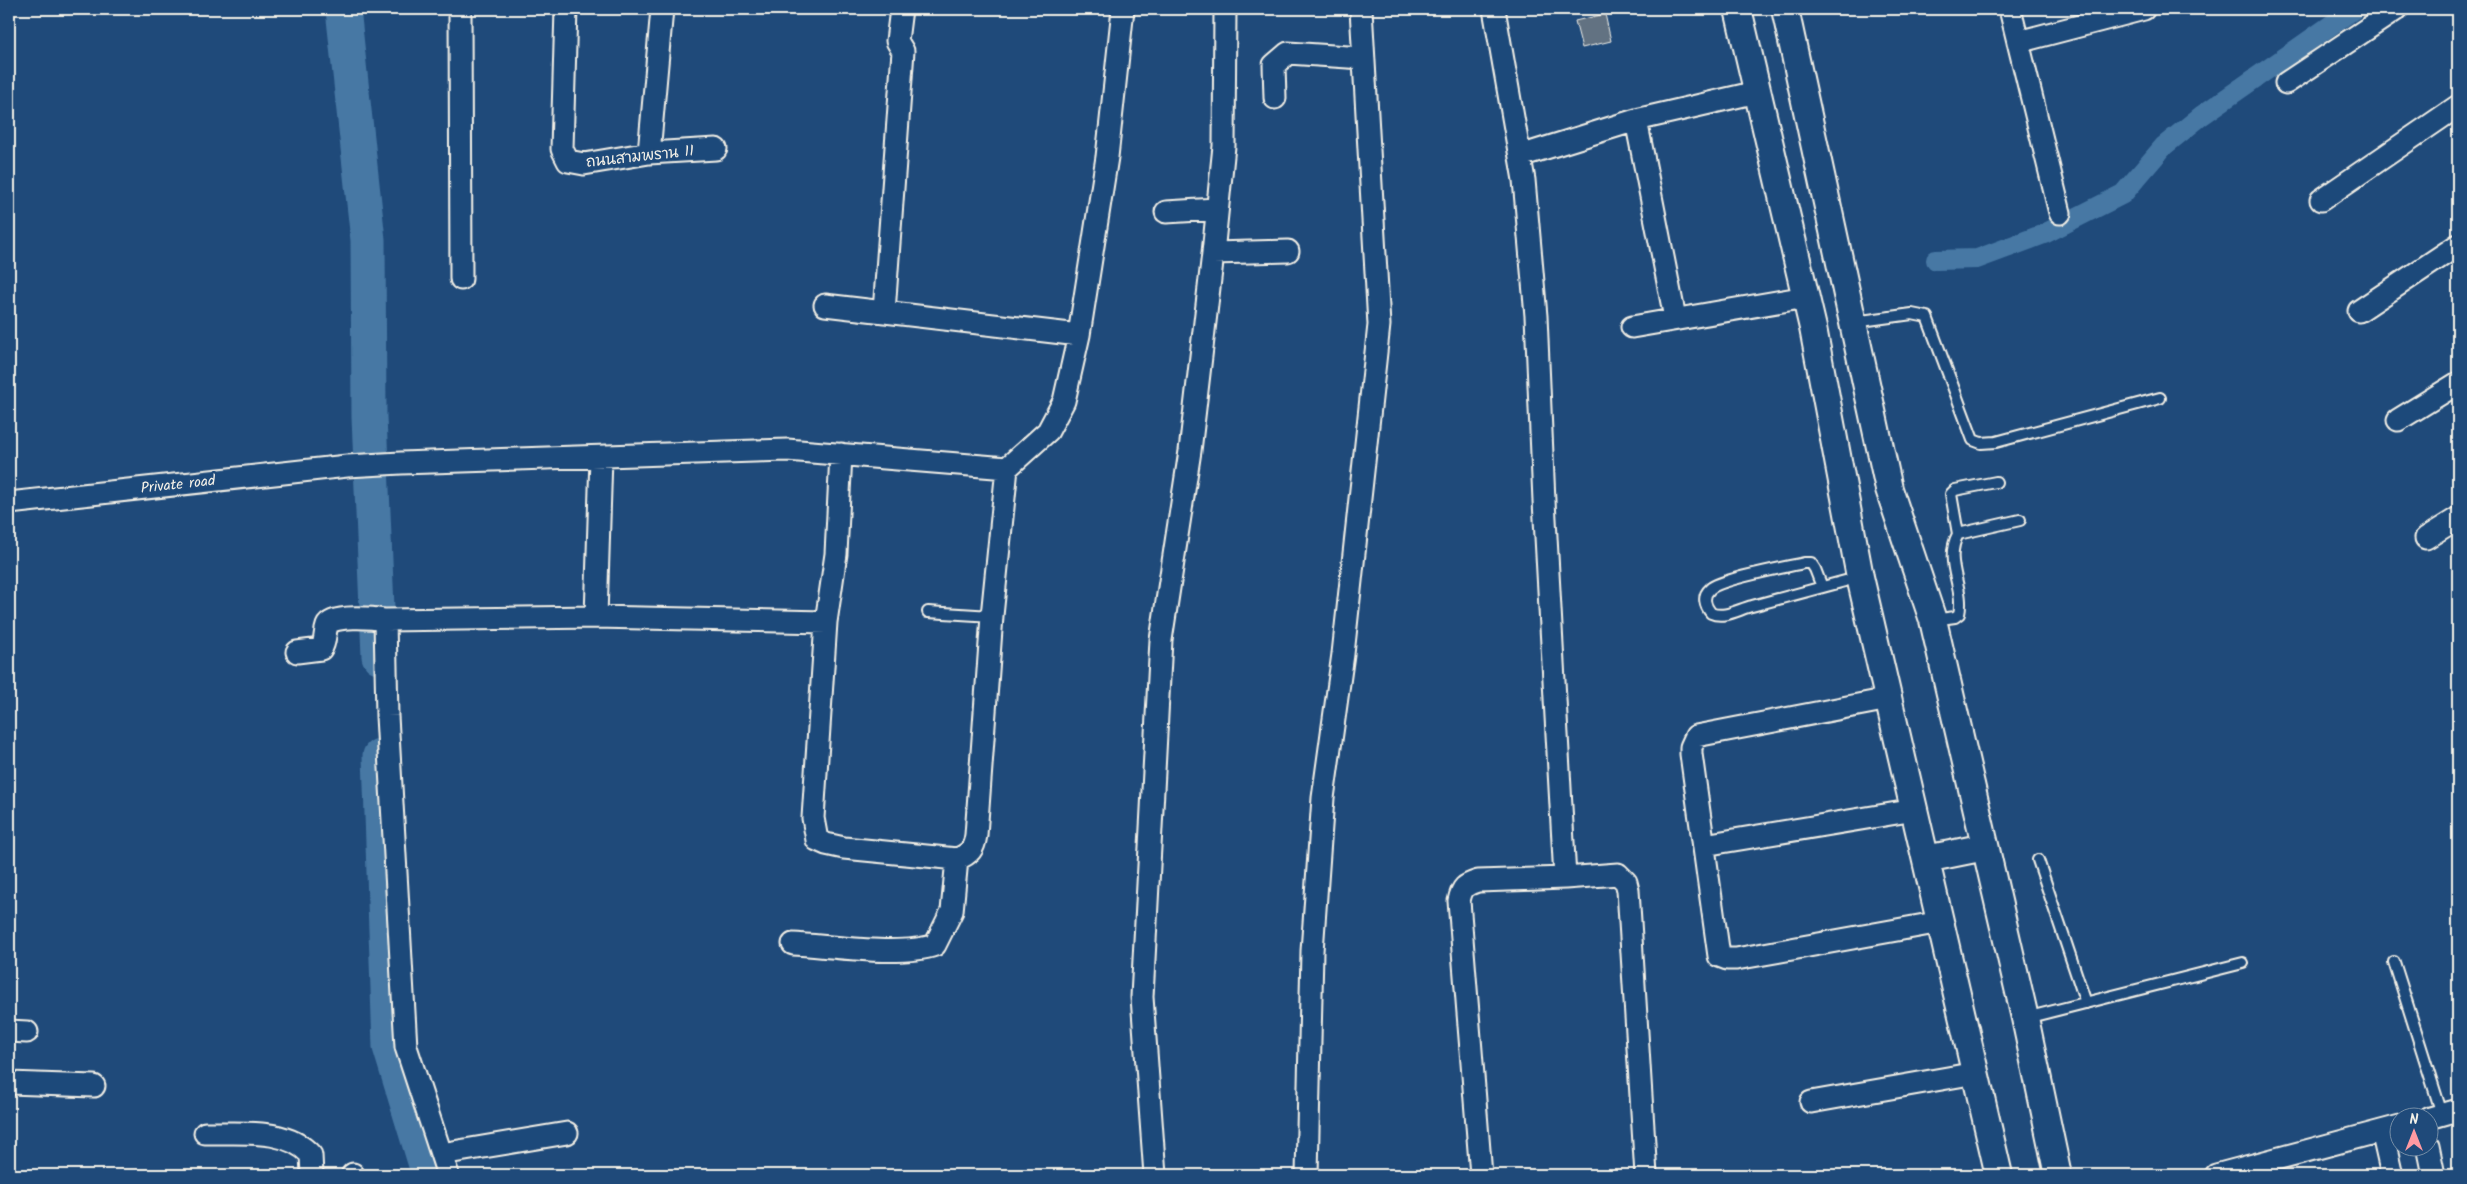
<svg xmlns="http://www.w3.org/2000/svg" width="2467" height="1184" viewBox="0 0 2467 1184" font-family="Kalam,'Playpen Sans Thai',sans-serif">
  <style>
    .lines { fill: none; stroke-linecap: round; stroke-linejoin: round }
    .canal { stroke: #4778a4; stroke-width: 20 }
    .river { stroke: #4778a4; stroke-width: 35 }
    .building { fill: #627282; stroke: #f4f1e8 }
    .service-casing { stroke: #f4f1e8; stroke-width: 14 }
    .minor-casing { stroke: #f4f1e8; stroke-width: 25 }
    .tertiary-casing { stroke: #f4f1e8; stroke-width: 30 }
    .service { stroke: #1f4a7a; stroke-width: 10 }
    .minor { stroke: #1f4a7a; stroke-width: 21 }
    .tertiary { stroke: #1f4a7a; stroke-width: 26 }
    .labels { text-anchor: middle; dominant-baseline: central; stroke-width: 4.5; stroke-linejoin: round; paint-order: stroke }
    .street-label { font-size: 15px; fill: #f4f1e8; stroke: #1f4a7a }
  </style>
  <rect width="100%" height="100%" fill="#1f4a7a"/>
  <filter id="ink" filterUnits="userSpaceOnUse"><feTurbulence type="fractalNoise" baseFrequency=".02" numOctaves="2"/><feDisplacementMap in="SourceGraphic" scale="10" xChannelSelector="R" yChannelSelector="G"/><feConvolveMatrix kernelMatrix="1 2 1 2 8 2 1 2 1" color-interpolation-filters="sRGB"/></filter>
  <g filter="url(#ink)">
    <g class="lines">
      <path class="canal" d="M 1936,260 L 1977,259 L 2044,234 L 2123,194 L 2164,146 L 2201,116 L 2354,9"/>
      <path class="river" d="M 343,9 L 368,240 L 369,417 L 379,656
        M 380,756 L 390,1047 L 429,1175"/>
    </g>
    <path class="building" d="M 1605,14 L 1611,41 L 1582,48 L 1575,21 Z"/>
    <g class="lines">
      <defs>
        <path id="service" d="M 1854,322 L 1912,314 L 1927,317 L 1973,440 L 1981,443 L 1996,442 L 2160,398
          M 1958,534 L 1951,494 L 1955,490 L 1996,482
          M 1822,587 L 1815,569 L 1811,563 L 1804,563 C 1787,567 1720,579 1710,589 C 1702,596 1705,606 1711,613 C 1724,619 1739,609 1752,606 L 1860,577
          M 928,612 L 992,616
          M 1933,620 L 1955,617 L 1959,614 C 1965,586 1943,563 1958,534 L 2020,520
          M 2038,860 L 2086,1003
          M 2394,962 L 2442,1114
          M 2026,1018 L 2243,963"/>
        <path id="minor" d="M 460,9 L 461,279
          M 566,9 L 562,149 L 568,161 L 584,164 L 649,153 L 716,149
          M 1494,9 L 1524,180 L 1536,316 L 1544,501 L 1565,878
          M 2010,9 L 2060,213
          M 2018,42 L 2144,9
          M 2286,83 L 2397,9
          M 1275,98 L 1274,65 L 1288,53 L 1363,58
          M 1636,120 L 1675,318
          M 649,153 L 662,9
          M 1520,156 L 1636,120 L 1757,92
          M 2321,200 L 2458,106
          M 1166,212 L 1216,209
          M 1213,253 L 1288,251
          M 825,305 L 1079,335
          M 2359,311 L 2458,245
          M 884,312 L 903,51 L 897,41 L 901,9
          M 1632,327 L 1806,297
          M 2398,420 L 2458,383
          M 9,503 L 347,466 L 401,463 L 787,450 L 1007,468 L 1048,431 L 1064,401 L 1079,335 L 1107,157 L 1123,9
          M 2426,538 L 2458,518
          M 596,617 L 601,457
          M 385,620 L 387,716 L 406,1047 L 448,1175
          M 826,622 L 813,818 L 817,840 L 826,844 L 844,848 L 957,859 C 970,854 974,849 976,835 L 992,616 L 1007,468
          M 297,652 L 321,649 C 326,642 324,634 327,626 C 332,614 374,618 385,620 L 596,617 L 826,622 L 836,554 L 841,454
          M 1889,699 L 1696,736 L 1691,747 L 1691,754 L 1719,956 L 1727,959 L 1736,959 L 1941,922
          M 1704,845 L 1915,810
          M 793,944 C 831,946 901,957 935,945 L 952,911 L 957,859
          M 9,1031 L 27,1032
          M 9,1083 L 94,1086
          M 1811,1102 L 1976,1073
          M 2430,1118 L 2458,1110
          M 2382,1131 L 2392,1175
          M 205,1133 C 240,1134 286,1127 311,1155 L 312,1175
          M 2428,1146 L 2434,1175
          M 441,1154 L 567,1133
          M 352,1175 L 353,1174
          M 1155,1175 L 1142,997 L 1161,640 L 1190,451 L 1213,253 L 1224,146 L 1225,9
          M 1307,1175 L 1312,951 L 1323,798 L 1343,654 L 1379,325 L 1361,9
          M 1481,1175 L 1459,901 C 1462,887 1465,885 1478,881 L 1565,878 L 1618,874 L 1626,882 L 1628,890 L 1646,1175
          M 2216,1175 L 2400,1126"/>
        <path id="tertiary" d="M 1738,9 L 1813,328 L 1860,577 L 1999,1175
          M 1785,9 L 1889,489 L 1933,620 L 2025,1018 L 2058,1175
          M 1926,859 L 1985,847"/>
      </defs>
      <use href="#service" class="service-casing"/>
      <use href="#minor" class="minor-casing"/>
      <use href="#tertiary" class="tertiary-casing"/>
      <use href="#service" class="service"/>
      <use href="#minor" class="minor"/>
      <use href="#tertiary" class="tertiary"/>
    </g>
  </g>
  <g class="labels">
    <g class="street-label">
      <text transform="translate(640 157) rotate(-6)">ถนนสามพราน 11</text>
      <text transform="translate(178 485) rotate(-6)">Private road</text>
    </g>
  </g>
  <rect width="2467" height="1184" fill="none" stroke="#1f4a7a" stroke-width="30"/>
  <rect x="15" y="15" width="2437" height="1154" fill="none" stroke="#f4f1e8" stroke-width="2" filter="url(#ink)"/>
  <g transform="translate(2414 1132)"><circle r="24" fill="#1f4a7a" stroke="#748da6"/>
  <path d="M0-4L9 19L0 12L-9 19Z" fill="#ff9aa2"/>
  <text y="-8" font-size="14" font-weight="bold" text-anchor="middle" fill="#f4f1e8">N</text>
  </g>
</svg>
